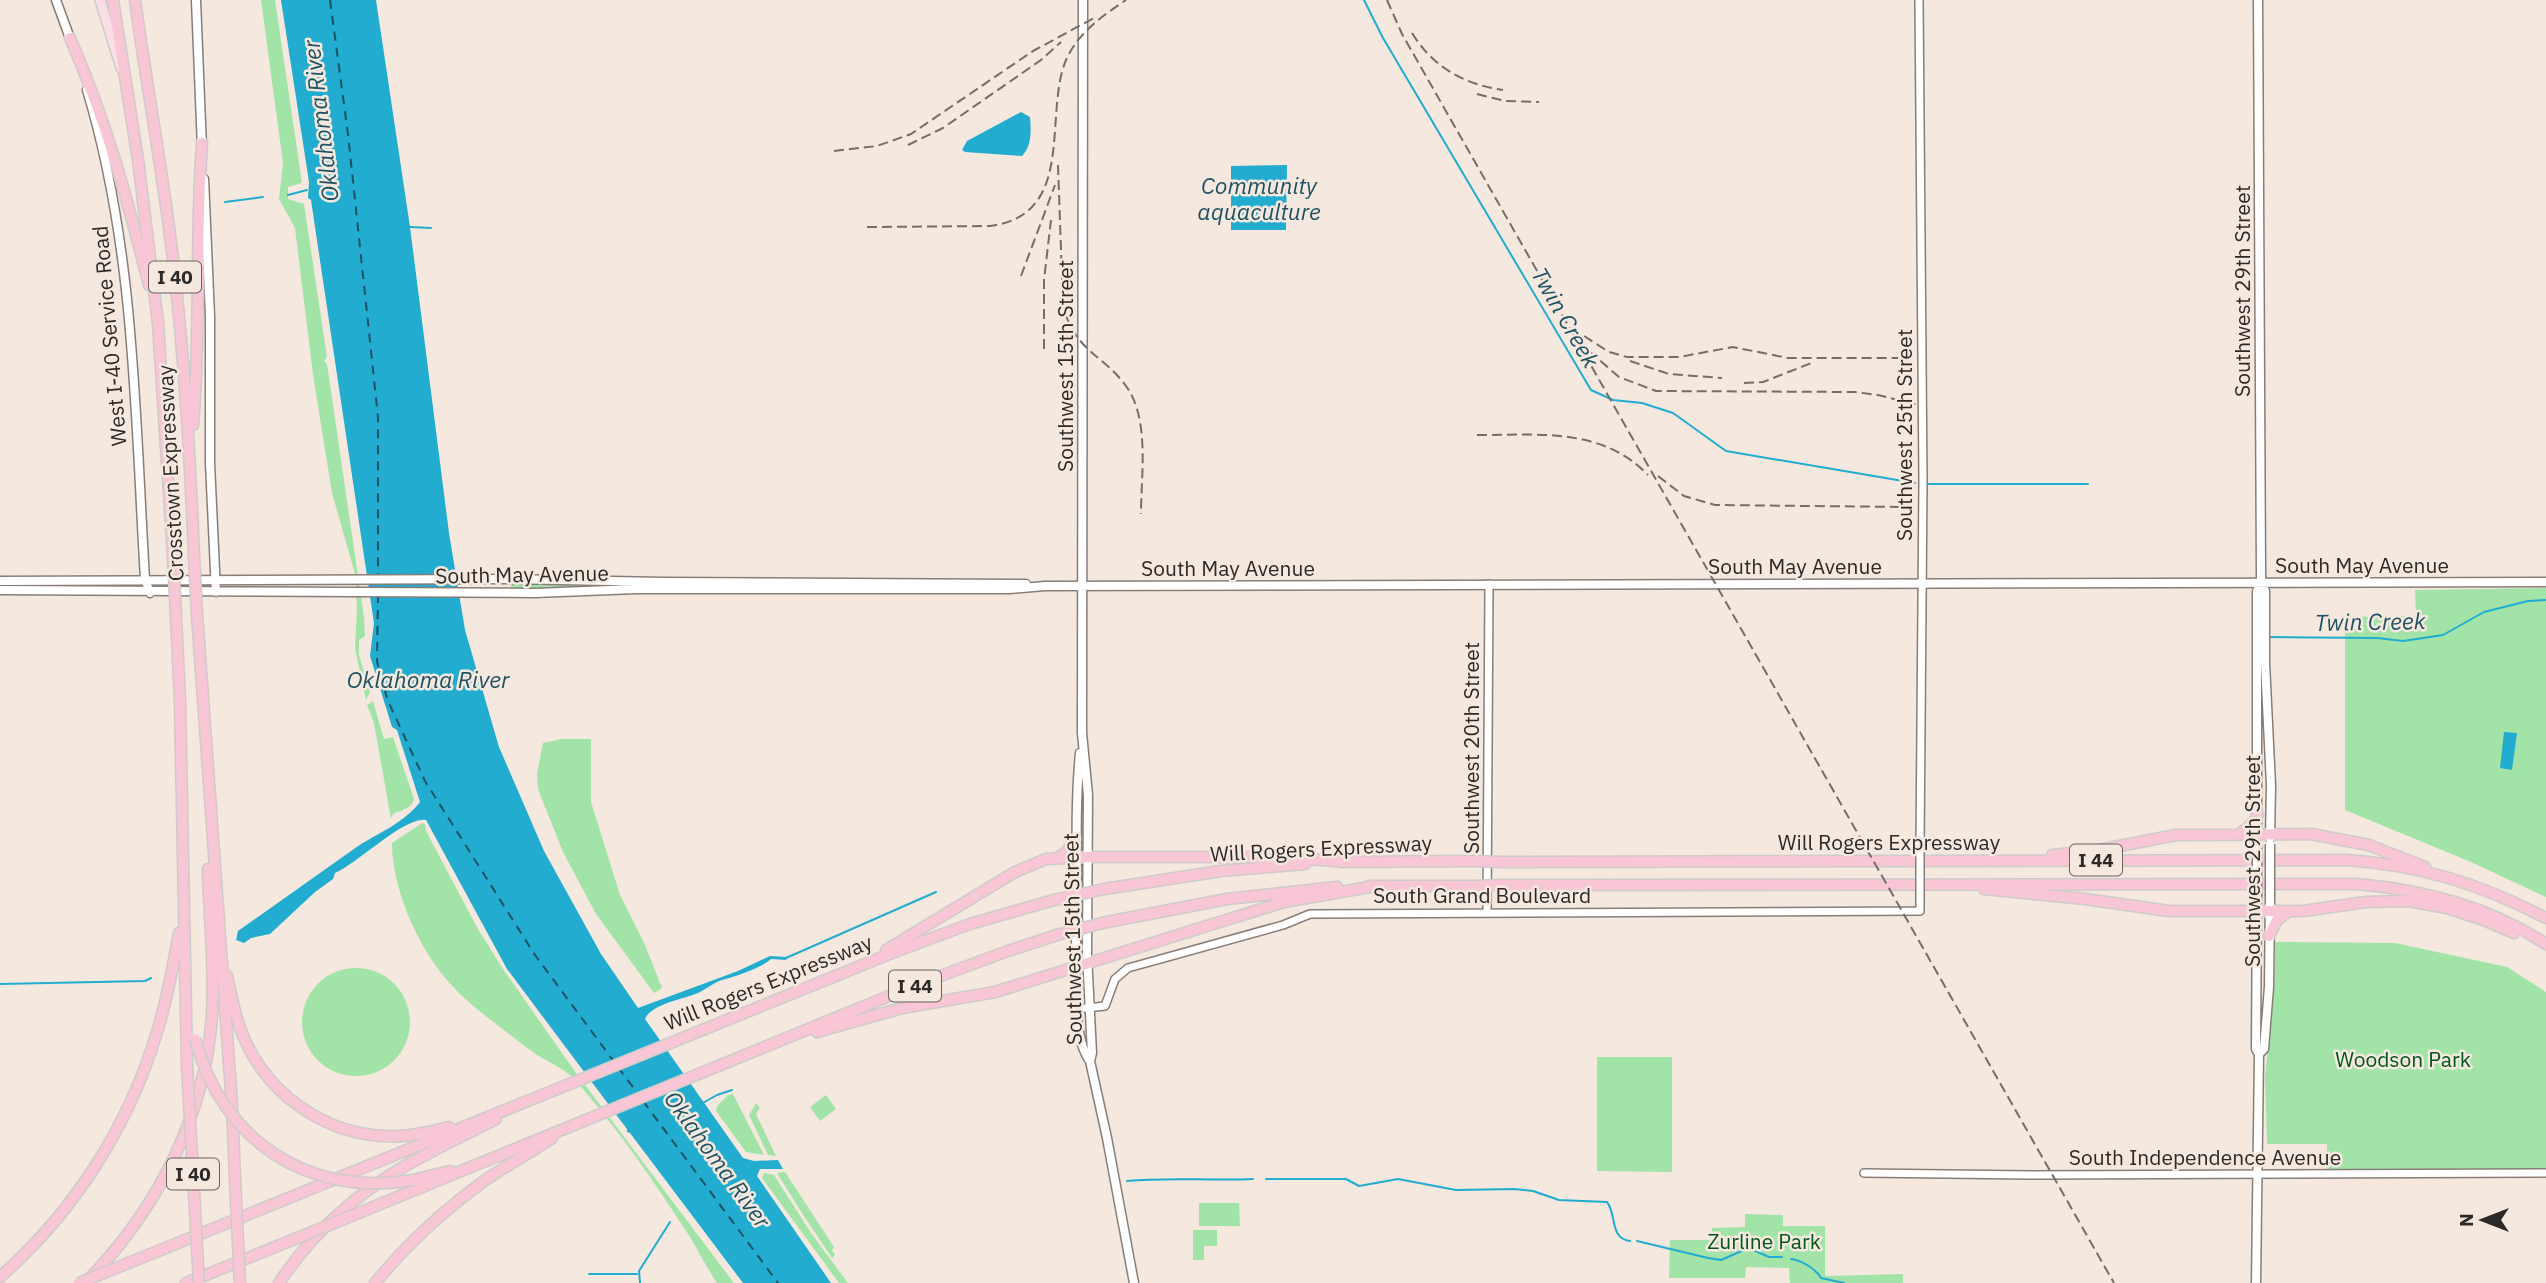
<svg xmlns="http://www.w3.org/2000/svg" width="2546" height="1283" viewBox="0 0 2546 1283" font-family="'IBM Plex Sans',sans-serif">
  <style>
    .green { fill: #a2e4a8 }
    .water { fill: #21acd0 }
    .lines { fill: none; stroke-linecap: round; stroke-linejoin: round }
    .stream { stroke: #21acd0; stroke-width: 2 }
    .ferry { stroke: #1e5262; stroke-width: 2; stroke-dasharray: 9 7; stroke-linecap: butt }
    .tertiary-casing { stroke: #897e77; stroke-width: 10 }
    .secondary-casing { stroke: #897e77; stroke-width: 11 }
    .primary-casing { stroke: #cdcccb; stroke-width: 12 }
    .motorway-casing { stroke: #cdcccb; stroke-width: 13 }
    .tertiary { stroke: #fff; stroke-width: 7 }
    .secondary { stroke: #fff; stroke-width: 8 }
    .primary { stroke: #fbdde5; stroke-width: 9 }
    .motorway { stroke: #f8c6d4; stroke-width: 10 }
    .rail { stroke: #746d68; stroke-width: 2; stroke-dasharray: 10 5; stroke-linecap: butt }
    .tertiary-bridge-casing { stroke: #897e77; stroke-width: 10; stroke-linecap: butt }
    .secondary-bridge-casing { stroke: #897e77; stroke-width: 11; stroke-linecap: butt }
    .motorway-bridge-casing { stroke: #cdcccb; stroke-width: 13; stroke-linecap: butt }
    .tertiary-bridge { stroke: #fff; stroke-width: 7 }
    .secondary-bridge { stroke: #fff; stroke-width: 8 }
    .motorway-bridge { stroke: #f8c6d4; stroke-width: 10 }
    .labels { text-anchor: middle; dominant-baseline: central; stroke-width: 5; stroke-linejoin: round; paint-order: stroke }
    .shield { fill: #f4e8df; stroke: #69625e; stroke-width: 2 }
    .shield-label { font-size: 19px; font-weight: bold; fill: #2d2926 }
    .street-label { font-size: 21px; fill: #2d2926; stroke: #f4e8df }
    .park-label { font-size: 21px; fill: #005719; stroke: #f4e8df }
    .water-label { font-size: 23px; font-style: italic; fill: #1e5262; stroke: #f4e8df }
  </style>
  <rect width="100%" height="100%" fill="#f4e8df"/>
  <path class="green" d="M 261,0 L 275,0 L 302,183 L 288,187 L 288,199 L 304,204 L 327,357 L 324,361 L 327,364 L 364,617 L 365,636 L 359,640 L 359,655 L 370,692 L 366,700 L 355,649 L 357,608 L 355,574 L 332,493 L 313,375 L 295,228 L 279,199 L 283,163 Z
    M 511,583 L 623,584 L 624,586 L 511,589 Z
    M 2546,588 L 2546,897 L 2471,862 L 2345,810 L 2345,617 L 2416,616 L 2415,590 Z
    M 373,701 L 383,736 L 385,739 L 393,737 L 414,799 C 412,809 401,810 393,814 L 391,819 L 374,723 L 367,705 Z
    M 562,739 L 591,739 L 591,802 L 620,895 L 645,945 L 662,988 L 654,993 L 596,914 L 563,852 L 538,789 L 537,774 L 543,743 Z
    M 422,823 L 425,824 L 426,831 L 478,929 L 503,969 L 576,1073 L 734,1283 L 717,1283 C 707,1268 699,1252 690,1237 C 654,1182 618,1128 574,1079 C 565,1068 543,1060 530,1050 C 472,1005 438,986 408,915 C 399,892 392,868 392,843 Z
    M 2275,942 L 2395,943 L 2507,967 L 2546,992 L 2546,1170 L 2327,1171 L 2327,1144 L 2267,1144 L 2265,1078 L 2275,974 Z
    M302 1022a54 54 0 1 1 108 0a54 54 0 1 1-108 0Z
    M 1597,1057 L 1672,1057 L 1672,1172 L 1597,1171 Z
    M 733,1094 L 764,1155 L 746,1152 L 716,1111 L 717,1106 L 728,1095 Z
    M 826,1095 L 836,1109 L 820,1121 L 810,1107 Z
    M 756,1103 L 760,1108 L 756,1114 L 776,1156 L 768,1155 L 749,1115 Z
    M 785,1172 L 834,1247 L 832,1250 L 835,1255 L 832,1258 L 800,1210 L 777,1173 Z
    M 764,1173 L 774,1175 L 811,1233 L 848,1283 L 839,1283 L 762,1178 Z
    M 1199,1203 L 1239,1203 L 1240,1226 L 1199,1226 Z
    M 1745,1214 L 1783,1215 L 1783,1226 L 1825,1226 L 1825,1276 L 1903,1274 L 1903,1283 L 1790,1283 L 1789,1268 L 1746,1267 L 1745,1278 L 1669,1278 L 1670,1240 L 1712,1240 L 1712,1228 L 1745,1227 Z
    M 1193,1230 L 1217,1230 L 1217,1246 L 1204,1246 L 1204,1260 L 1193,1260 Z"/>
  <path class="water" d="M 281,0 L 376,0 L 410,227 L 449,533 L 465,630 L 499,747 L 544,851 L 601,954 L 638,1008 L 738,971 L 770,956 L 787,957 L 786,960 L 771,959 C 761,968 736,976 722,980 C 713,983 706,989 698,993 C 684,999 651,1004 645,1019 L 743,1158 L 754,1161 L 778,1160 L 783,1169 L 760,1169 L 757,1176 L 831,1283 L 743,1283 L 630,1133 L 627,1132 L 627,1129 L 507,969 L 426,820 C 405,816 357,864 335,873 L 333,879 L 315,892 L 270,934 L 251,938 L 244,943 L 236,940 L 238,931 L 361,844 C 380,833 407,820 420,802 L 397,730 L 392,727 L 370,656 L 374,623 L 311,200 L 308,198 L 309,182 Z
    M 1021,112 L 1030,117 C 1031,131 1032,146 1022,156 L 965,152 L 962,150 L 967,141 Z
    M 1287,165 L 1286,230 L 1231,230 L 1231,166 Z
    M 2504,732 L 2517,733 L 2512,770 L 2500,768 Z"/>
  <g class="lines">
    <path class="stream" d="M 1364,0 L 1383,38 L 1591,390 L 1613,400 L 1642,403 L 1673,413 L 1726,451 L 1915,483
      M 288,195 L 307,190
      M 225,202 L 263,197
      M 410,227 L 431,228
      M 1928,484 L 2088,484
      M 2270,637 L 2377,638 L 2403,641 L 2443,635 L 2484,612 L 2528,601 L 2546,600
      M 786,958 L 936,892
      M 0,984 L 145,981 L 151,978
      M 701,1104 L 717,1095 L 732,1090
      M 1266,1179 L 1346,1179 L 1359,1186 L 1398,1179 L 1456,1190 L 1514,1189 L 1533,1191 L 1559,1200 L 1607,1202 C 1617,1214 1609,1238 1630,1241
      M 1127,1181 C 1169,1177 1211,1181 1253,1179
      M 1637,1241 L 1708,1258 L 1721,1260 L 1744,1250 L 1753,1250 L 1769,1257 L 1782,1257
      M 1791,1259 C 1801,1260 1816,1269 1821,1278 L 1844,1283
      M 589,1274 L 637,1274
      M 640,1283 L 639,1271 L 670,1222"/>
    <path class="ferry" d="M 330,0 L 348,134 L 378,417 L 378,578
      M 378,594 L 377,661 L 381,678 L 388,701 L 425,781 L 535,955 L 615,1063
      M 618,1067 L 638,1094
      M 643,1101 L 778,1283"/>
    <defs>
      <path id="tertiary" d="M 1919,0 L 1923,480 L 1920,847
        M 1487,912 L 1489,584
        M 1077,1009 L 1105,1006 L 1115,979 L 1128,968 L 1283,925 L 1310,914 L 1920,911 L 1920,900
        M 1864,1173 L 2030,1175 L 2546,1173"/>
      <path id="secondary" d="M 56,0 L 71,41
        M 196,0 L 202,148
        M 1083,0 L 1082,733 L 1088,795 L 1087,954 L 1092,1053 L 1090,1061
        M 87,90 C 135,249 135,415 145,579 L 150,593
        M 204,179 L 210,316 L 210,463 L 216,592
        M 0,581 L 505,579 L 663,582 L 1026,584
        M 2261,583 L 2265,591 L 2265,663 L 2271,785 L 2270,838
        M 0,590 L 535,593 L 636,589 L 1010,589 L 1045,586 L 2546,582
        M 1080,753 C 1075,805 1077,856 1077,908 C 1077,944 1068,1033 1090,1061 L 1107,1138 L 1134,1283
        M 2257,837 L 2257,591 L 2261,583 L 2261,573 L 2258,0
        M 2259,1054 L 2264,1049 L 2269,987 L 2270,896
        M 2256,1283 L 2259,1054 L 2256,1049 L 2257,896"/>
      <path id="primary" d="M 100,0 L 121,68"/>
      <path id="motorway" d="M 113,0 L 138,160 L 158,323 L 173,556
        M 135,0 C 146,81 161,162 171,243 C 184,347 190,452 194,557
        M 70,38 C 106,120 127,198 149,285
        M 193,425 C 201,331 195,237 202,143
        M 197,614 L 232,1105 L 236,1202
        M 176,616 L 180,701 L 187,1065
        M 2242,832 L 2250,826 L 2258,815
        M 2052,855 L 2094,851 L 2176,835 L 2311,834 L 2369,845 L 2425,867
        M 1057,858 L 1066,853 L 1075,839
        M 1341,862 L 1474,861
        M 1500,862 L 2346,860 C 2421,865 2480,884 2546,918
        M 1500,885 L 2357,884 C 2424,890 2490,907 2546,944
        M 1369,886 L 1476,886
        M 1104,889 L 1221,871 L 1305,864
        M 1984,889 L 2085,899 L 2169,911 L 2303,911 L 2366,902 L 2408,901 L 2447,908 L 2481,919 L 2514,933
        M 1102,923 L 1227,899 L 1337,887
        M 2269,936 L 2277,920 L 2289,911
        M 886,950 L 1015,872 L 1046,859 L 1089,857 L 1283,857 L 1347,862
        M 227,976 C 232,997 235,1019 244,1038 C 271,1100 334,1140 402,1136 C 418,1135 433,1131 449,1127
        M 817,1032 L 902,1008 L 995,992 L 1284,902 L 1375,886
        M 413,1180 L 450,1171
        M 361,1212 L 916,985 L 1008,951 L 1057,935
        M 131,1262 L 897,951 L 970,924 L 1054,900
        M 0,1277 C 74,1212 129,1126 157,1032 C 167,1000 173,967 179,933
        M 89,1279 C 158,1208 206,1114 212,1014 C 215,966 209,917 208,869
        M 186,1283 L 290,1241
        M 279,1283 C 309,1238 349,1200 395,1172 C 427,1152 462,1137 496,1119
        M 375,1283 C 408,1243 445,1209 487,1179 C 508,1165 531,1152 552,1138"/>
    </defs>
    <use href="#tertiary" class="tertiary-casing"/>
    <use href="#secondary" class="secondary-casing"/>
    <use href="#primary" class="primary-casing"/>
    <use href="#motorway" class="motorway-casing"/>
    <use href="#tertiary" class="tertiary"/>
    <use href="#secondary" class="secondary"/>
    <use href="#primary" class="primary"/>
    <use href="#motorway" class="motorway"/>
    <path class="rail" d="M 1387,0 L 1402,34 L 2114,1283
      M 1412,33 C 1433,67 1463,84 1503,90
      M 1477,94 L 1505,101 L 1539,102
      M 908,145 L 943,128 L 1041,60 L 1061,42
      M 834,151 L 877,146 L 911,134 L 1033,51 L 1094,18
      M 1058,165 L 1063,306 C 1076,353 1102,353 1126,386 C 1150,419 1141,475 1141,514
      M 867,227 L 990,226 C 1077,215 1043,115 1066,60 C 1078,33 1102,16 1126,0
      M 1021,276 L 1055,185
      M 1584,336 L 1609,352 L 1627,357 L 1679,357 L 1733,347 L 1788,358 L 1898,358
      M 1044,349 L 1044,280 L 1051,220
      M 1589,351 L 1619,377 L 1656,391 L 1855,392 L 1878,395 L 1918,405
      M 1630,361 L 1669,374 L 1722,378
      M 1744,383 L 1763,382 L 1814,362
      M 1477,435 C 1538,435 1602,427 1648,475
      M 1658,476 L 1684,496 L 1715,505 L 1909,507"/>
    <defs>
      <path id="tertiary-bridge" d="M 1920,900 L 1920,847"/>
      <path id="secondary-bridge" d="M 2257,896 L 2257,844
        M 2270,896 L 2270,844"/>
      <path id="motorway-bridge" d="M 173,556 L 176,616
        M 194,557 L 197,614
        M 1474,861 L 1500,862
        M 1476,886 L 1500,885
        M 1054,900 L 1104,889
        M 1057,935 L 1102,923
        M 195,1039 C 222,1141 309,1198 413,1180
        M 187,1065 L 199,1283
        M 236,1202 L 240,1283
        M 290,1241 L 361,1212
        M 79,1283 L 131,1262"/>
    </defs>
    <use href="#tertiary-bridge" class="tertiary-bridge-casing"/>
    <use href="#secondary-bridge" class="secondary-bridge-casing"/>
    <use href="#motorway-bridge" class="motorway-bridge-casing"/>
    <use href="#tertiary-bridge" class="tertiary-bridge"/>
    <use href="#secondary-bridge" class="secondary-bridge"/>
    <use href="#motorway-bridge" class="motorway-bridge"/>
  </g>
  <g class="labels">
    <g class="shield">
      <rect x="149" y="261.5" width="52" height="31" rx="5"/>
      <rect x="2070" y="844.5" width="52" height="31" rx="5"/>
      <rect x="889" y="970.5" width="52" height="31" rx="5"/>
      <rect x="167" y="1158.5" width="52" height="31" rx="5"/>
    </g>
    <g class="shield-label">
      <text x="175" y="277">I 40</text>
      <text x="2096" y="860">I 44</text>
      <text x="915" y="986">I 44</text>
      <text x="193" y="1174">I 40</text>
    </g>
    <g class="street-label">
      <text transform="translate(2242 291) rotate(-90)">Southwest 29th Street</text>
      <text transform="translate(109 336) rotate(-95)">West I-40 Service Road</text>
      <text transform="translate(1065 366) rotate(-90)">Southwest 15th Street</text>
      <text transform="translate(1904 435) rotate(-90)">Southwest 25th Street</text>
      <text transform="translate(170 473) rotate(-93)">Crosstown Expressway</text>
      <text x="2362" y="565">South May Avenue</text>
      <text x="1795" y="566">South May Avenue</text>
      <text x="1228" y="568">South May Avenue</text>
      <text transform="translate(522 574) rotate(-1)">South May Avenue</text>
      <text transform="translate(1471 748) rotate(-90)">Southwest 20th Street</text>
      <text x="1889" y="842">Will Rogers Expressway</text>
      <text transform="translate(1321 848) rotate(-3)">Will Rogers Expressway</text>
      <text transform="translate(2252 861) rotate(-90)">Southwest 29th Street</text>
      <text x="1482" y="895">South Grand Boulevard</text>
      <text transform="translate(1072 939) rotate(-91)">Southwest 15th Street</text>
      <text transform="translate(768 982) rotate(-22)">Will Rogers Expressway</text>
      <text x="2205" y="1157">South Independence Avenue</text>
    </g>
    <g class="park-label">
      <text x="2403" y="1059">Woodson Park</text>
      <text x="1764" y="1241">Zurline Park</text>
    </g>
    <g class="water-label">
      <text transform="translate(320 121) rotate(-97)">Oklahoma River</text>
      <text x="1259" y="185">Community<tspan x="1259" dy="26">aquaculture</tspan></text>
      <text transform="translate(1566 317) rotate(60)">Twin Creek</text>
      <text transform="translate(2370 621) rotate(-1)">Twin Creek</text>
      <text x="428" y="679">Oklahoma River</text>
      <text transform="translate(718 1159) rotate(54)">Oklahoma River</text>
    </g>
  </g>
  <g transform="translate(2483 1220) rotate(270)" stroke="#f4e8df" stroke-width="5" paint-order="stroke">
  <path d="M0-5L12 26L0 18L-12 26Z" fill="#2d2926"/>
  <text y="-10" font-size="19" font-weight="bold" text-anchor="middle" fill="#2d2926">N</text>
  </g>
</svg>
